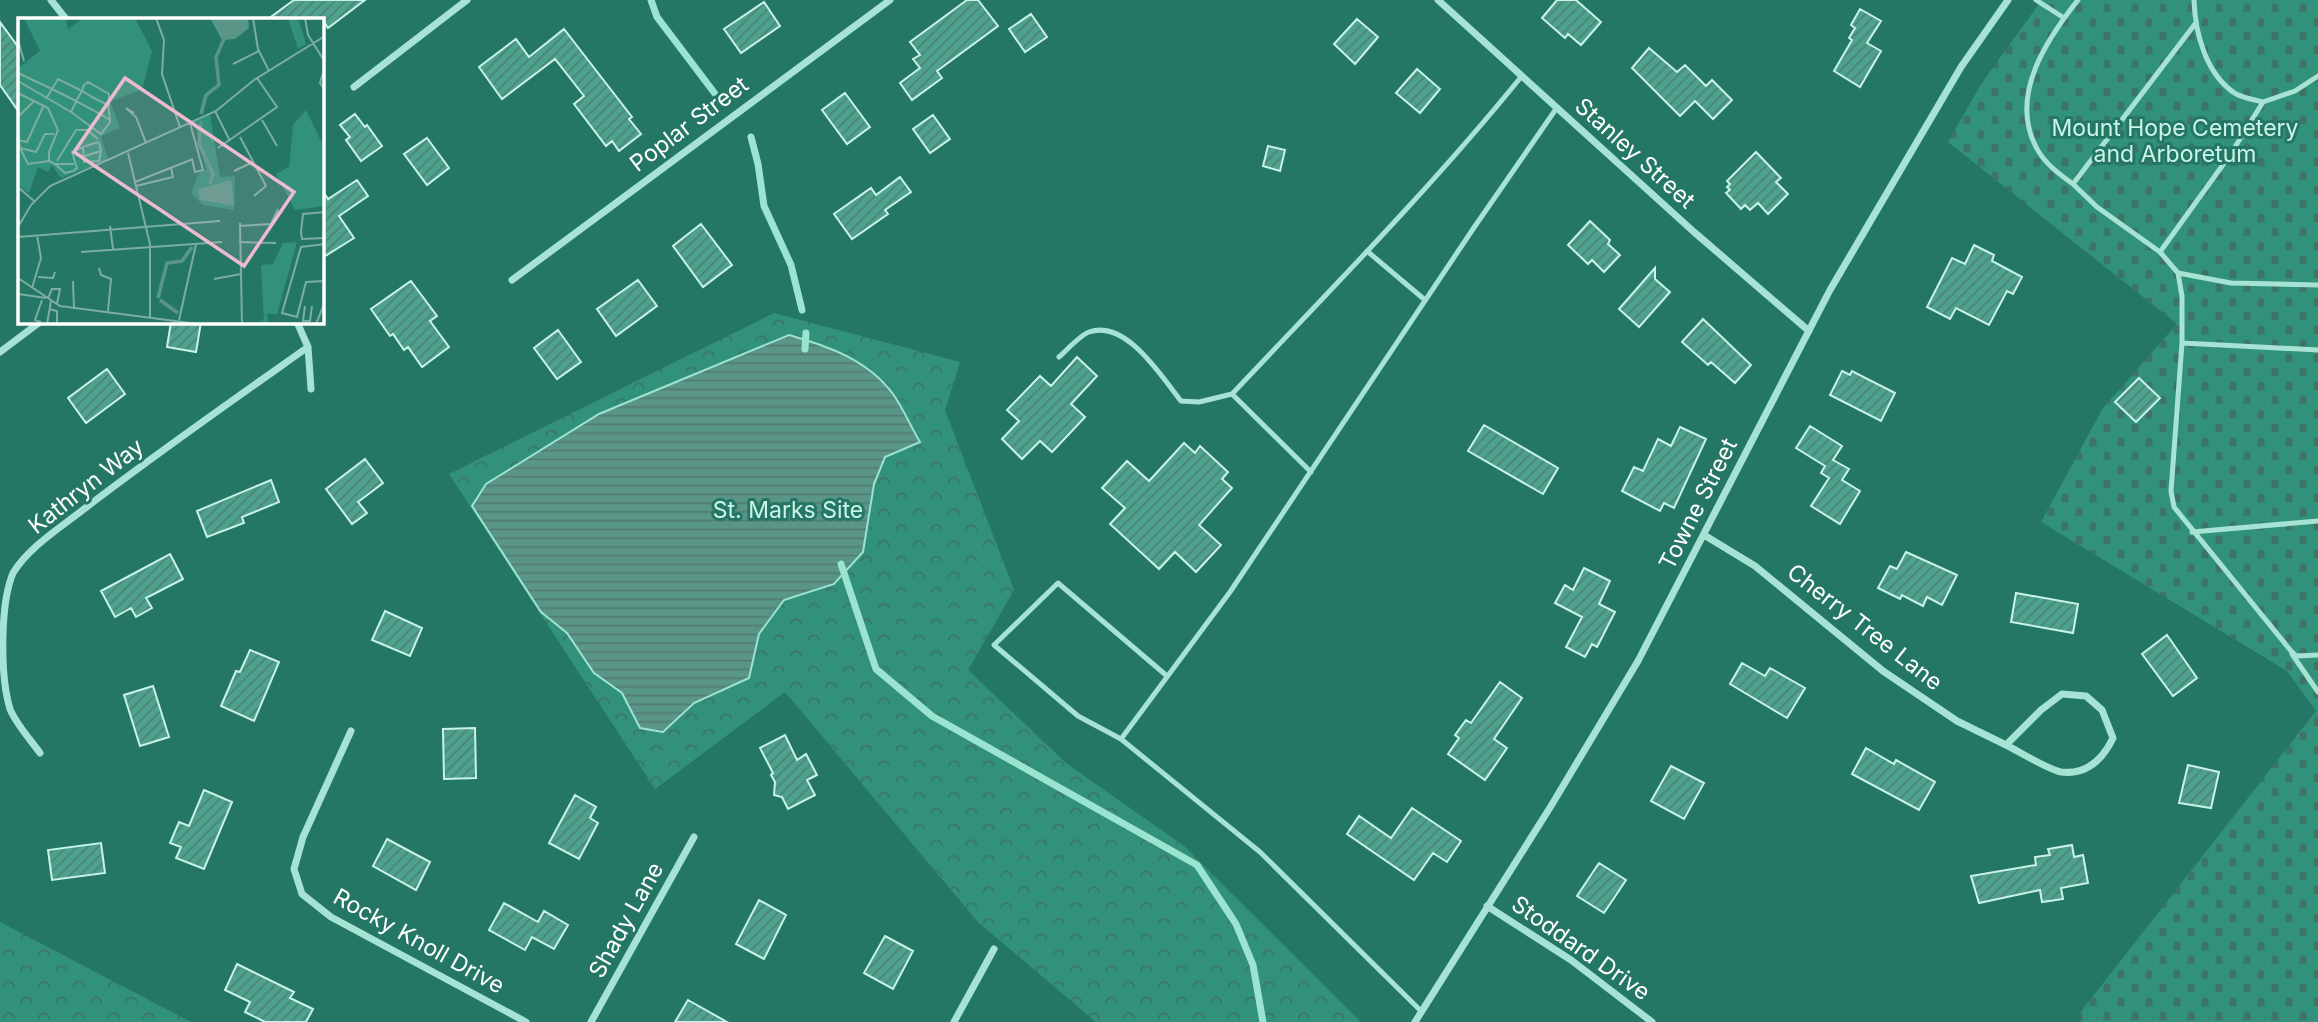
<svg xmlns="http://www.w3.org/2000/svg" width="2318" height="1022" viewBox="0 0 2318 1022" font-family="Inter,sans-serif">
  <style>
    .forest { fill: url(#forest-crowns) }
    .cemetery { fill: url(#cemetery-stones) }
    .water { fill: url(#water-rules); stroke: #9ae4d1; stroke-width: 2 }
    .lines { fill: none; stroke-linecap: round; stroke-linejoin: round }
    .stream { stroke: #9ae4d1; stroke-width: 7 }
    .building { fill: url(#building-hatch); stroke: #c8f3e8; stroke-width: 2 }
    .lane { stroke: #a6e3d4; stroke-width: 5 }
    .street { stroke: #a6e3d4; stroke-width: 7 }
    .labels { text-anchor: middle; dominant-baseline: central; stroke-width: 6; stroke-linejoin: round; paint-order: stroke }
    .street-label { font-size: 23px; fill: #fff; stroke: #257765 }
    .park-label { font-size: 23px; fill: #cbf4e9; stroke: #257765 }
    .inset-river { fill: none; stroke: #599688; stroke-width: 3.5 }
    .inset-road { fill: none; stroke: #7cada3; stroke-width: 2 }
    .view { fill: #edbace; fill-opacity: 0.15; stroke: #edbace; stroke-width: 3.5 }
    .inset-edge { fill: none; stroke: #fff; stroke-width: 3.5 }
  </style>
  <defs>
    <pattern id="forest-crowns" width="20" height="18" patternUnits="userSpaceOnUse" patternTransform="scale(1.75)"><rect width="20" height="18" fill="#32917a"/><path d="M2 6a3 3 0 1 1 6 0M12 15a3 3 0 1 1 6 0" fill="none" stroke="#3c7568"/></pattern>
    <pattern id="cemetery-stones" width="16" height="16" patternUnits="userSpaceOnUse" patternTransform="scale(1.75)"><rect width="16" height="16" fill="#32917a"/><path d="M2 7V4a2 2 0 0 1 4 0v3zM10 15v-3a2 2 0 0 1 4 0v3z" fill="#3c7568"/></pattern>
    <pattern id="water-rules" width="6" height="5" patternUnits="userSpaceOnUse" patternTransform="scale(1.75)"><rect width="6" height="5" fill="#599688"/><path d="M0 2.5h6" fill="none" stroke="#547c73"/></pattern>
    <pattern id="building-hatch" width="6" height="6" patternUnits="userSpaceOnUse" patternTransform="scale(1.75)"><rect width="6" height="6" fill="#4da18d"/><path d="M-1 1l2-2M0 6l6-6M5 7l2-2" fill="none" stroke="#4d8376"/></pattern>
  </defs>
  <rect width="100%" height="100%" fill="#257765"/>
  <path class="forest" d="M 774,313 L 960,362 L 945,410 L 1014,590 L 968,670 L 1066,763 L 1184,846 L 1361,1022 L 1096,1022 L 978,922 L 785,692 L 655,789 L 449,474 Z
    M 0,922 L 191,1022 L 0,1022 Z"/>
  <path class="cemetery" d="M 2042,0 L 2318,0 L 2318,1022 L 2081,1022 L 2079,1014 L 2316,711 L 2287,671 L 2041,522 L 2103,408 L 2177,324 L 1948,142 L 1983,81 Z"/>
  <path class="water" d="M 789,335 C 828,346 868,360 893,394 C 903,408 911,427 920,442 L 885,457 L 874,484 L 863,552 L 834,584 L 784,600 L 759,634 L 749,678 L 694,703 L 663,732 L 640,728 L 622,693 L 594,673 L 567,633 L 541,612 L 472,506 L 486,484 L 599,414 Z"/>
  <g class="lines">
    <path class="stream" d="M 651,0 L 657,17 L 716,95
      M 751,137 L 758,164 L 764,206 L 791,265 L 802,310
      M 805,349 L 806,333
      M 841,564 L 876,669 L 932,716 L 1197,865 L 1236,924 L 1253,965 L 1263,1022"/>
  </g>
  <path class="building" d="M 294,0 L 365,0 L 328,28 L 322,19 L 268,19 Z
    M 967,0 L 978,0 L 998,26 L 937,71 L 942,78 L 912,100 L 900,83 L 920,68 L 913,59 L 920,55 L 910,42 Z
    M 1557,0 L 1576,0 L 1601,22 L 1581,45 L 1568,34 L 1565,38 L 1542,18 Z
    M 764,2 L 780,26 L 741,53 L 724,29 Z
    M 1860,9 L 1881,21 L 1867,43 L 1881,51 L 1860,87 L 1834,71 L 1852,40 L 1849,38 L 1855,28 L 1851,25 Z
    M 1031,14 L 1047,37 L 1025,52 L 1009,29 Z
    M 1357,19 L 1378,37 L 1355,64 L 1334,44 Z
    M 0,22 L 19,48 L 19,112 L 0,85 Z
    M 564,29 L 632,117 L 629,119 L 641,134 L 619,151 L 612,141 L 606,146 L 574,104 L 584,96 L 555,59 L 502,99 L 479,67 L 516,39 L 529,57 Z
    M 1649,48 L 1677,72 L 1685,65 L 1706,86 L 1712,80 L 1732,100 L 1713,119 L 1695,101 L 1680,116 L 1632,68 Z
    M 1417,69 L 1440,89 L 1420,113 L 1396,93 Z
    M 845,93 L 870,127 L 847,144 L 822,110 Z
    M 355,114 L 365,127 L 367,125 L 382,146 L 361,161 L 346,140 L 350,137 L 340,125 Z
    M 933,115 L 950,139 L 930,153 L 913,129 Z
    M 427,138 L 449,168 L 427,185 L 404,154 Z
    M 1268,146 L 1285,150 L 1280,171 L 1263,166 Z
    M 1756,152 L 1781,178 L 1776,182 L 1788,194 L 1768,214 L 1758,203 L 1750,210 L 1745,205 L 1741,209 L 1726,193 L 1730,190 L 1727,187 L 1730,184 L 1727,181 Z
    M 900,177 L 911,192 L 885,210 L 888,214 L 852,239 L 834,214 L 871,188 L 876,195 Z
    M 357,180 L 368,196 L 339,216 L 354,238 L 322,258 L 322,190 L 328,199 Z
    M 1590,221 L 1610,240 L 1608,244 L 1620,255 L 1604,272 L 1592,260 L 1588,264 L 1568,245 Z
    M 701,224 L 732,265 L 703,287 L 673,246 Z
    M 1974,245 L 1994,255 L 1992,261 L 2022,277 L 2013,294 L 2007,291 L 1989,325 L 1956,308 L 1950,319 L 1927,307 L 1952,258 L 1965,264 Z
    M 1655,268 L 1655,279 L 1670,292 L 1639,327 L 1619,309 Z
    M 638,280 L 657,306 L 616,336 L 597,309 Z
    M 411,281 L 437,316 L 430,321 L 449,347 L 422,367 L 408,347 L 404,350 L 393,334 L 390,336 L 371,309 Z
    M 1703,319 L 1751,365 L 1735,383 L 1711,362 L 1708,365 L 1682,342 Z
    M 171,322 L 201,322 L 196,352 L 167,347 Z
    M 558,330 L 581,362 L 557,379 L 534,348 Z
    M 1077,357 L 1097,376 L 1071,404 L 1085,417 L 1052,452 L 1040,441 L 1022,459 L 1002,439 L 1019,421 L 1007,410 L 1040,376 L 1051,386 Z
    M 107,369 L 125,394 L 86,423 L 68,398 Z
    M 1842,371 L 1850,375 L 1852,371 L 1895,393 L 1881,421 L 1830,395 Z
    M 2139,378 L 2160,398 L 2136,422 L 2115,402 Z
    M 1484,425 L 1558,468 L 1543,494 L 1468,451 Z
    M 1810,426 L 1842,446 L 1833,460 L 1849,469 L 1842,480 L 1860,491 L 1840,524 L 1811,506 L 1829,478 L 1821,473 L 1825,466 L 1796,448 Z
    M 1680,427 L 1706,439 L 1674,508 L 1664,503 L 1660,511 L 1622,491 L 1634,467 L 1643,471 L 1658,439 L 1671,446 Z
    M 1184,443 L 1195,453 L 1200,446 L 1228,472 L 1222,479 L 1232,488 L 1199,525 L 1221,545 L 1196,572 L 1175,552 L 1159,569 L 1110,524 L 1125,508 L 1102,488 L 1127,461 L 1149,481 Z
    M 365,459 L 383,483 L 358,502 L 367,513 L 352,524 L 326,489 Z
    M 271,480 L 279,502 L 242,517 L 244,523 L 207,537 L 197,511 Z
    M 1906,552 L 1957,575 L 1942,605 L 1927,597 L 1923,606 L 1902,595 L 1900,599 L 1878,588 L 1890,566 L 1897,569 Z
    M 170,554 L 183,579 L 146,598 L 152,608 L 136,617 L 131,608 L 115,617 L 101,591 Z
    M 1584,568 L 1610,581 L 1599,604 L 1615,612 L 1597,647 L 1592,644 L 1585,657 L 1566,647 L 1582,617 L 1555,603 L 1565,585 L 1573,590 Z
    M 2016,593 L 2078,604 L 2073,633 L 2011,622 Z
    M 385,611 L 422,628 L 410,656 L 372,640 Z
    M 2167,635 L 2197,678 L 2173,696 L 2142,654 Z
    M 250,650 L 279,662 L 254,721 L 221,706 L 236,671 L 240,672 Z
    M 1742,663 L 1765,676 L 1770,668 L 1805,688 L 1787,718 L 1730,684 Z
    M 1500,682 L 1522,698 L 1494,739 L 1507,748 L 1485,780 L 1448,754 L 1459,738 L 1455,735 L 1466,720 L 1471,723 Z
    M 153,686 L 169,737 L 140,746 L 124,695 Z
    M 475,728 L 476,778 L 444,779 L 443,729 Z
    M 785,735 L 797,760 L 806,754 L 817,775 L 807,780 L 815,795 L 788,809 L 782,797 L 774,795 L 775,782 L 771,775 L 773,773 L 760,748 Z
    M 1866,748 L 1894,764 L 1896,760 L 1935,782 L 1919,810 L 1852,774 Z
    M 2188,765 L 2219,772 L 2211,808 L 2179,803 Z
    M 1671,766 L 1704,783 L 1684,819 L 1651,801 Z
    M 204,790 L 232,802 L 204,869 L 176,858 L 181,847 L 170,843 L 179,822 L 189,826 Z
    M 575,795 L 596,807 L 590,818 L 598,823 L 579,859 L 549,843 Z
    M 1412,808 L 1461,841 L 1447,862 L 1433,853 L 1414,880 L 1347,834 L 1359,816 L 1391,838 Z
    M 387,839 L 430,862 L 416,890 L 373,866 Z
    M 101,843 L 105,873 L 52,880 L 48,850 Z
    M 2072,845 L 2074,857 L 2083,855 L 2088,883 L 2061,888 L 2063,899 L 2042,902 L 2040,890 L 1979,903 L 1971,876 L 2036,865 L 2035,857 L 2050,855 L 2048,849 Z
    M 1599,863 L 1626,880 L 1604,913 L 1577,896 Z
    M 759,900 L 786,915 L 764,959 L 736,944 Z
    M 504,903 L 538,922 L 544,911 L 568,925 L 554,949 L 532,937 L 525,950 L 489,930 Z
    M 885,936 L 913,951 L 893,989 L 864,973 Z
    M 237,964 L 294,992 L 290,998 L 313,1009 L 306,1022 L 265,1022 L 245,1012 L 250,1002 L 225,990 Z
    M 688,1000 L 727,1022 L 675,1022 Z"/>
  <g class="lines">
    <path class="lane" d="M 2036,0 L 2064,18
      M 2263,102 L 2295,91 L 2318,76
      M 2073,184 C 2059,174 2044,163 2036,147 C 2009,95 2047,39 2078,0
      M 1367,251 L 1425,300
      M 2160,252 L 2230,155 L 2263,102 C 2255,100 2244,98 2236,94 C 2206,75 2195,33 2194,0
      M 2178,273 L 2231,283 L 2318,285
      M 2182,343 L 2182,296 L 2178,273 L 2160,252 L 2097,207 L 2073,184 L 2195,24
      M 2318,350 L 2182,343 L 2171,491 L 2174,507 L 2291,651 L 2296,656 L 2318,655
      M 1059,357 C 1067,350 1079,336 1089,332 C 1126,319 1161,376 1181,401 L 1199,402 L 1232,394
      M 1311,472 L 1232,394 C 1330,290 1431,188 1521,77
      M 2192,532 L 2318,521
      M 2292,654 L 2318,692
      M 1167,676 L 1058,583 L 994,645 L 1078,716 L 1121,739 L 1260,852 L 1421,1011
      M 1121,739 L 1230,592 L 1473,229 L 1556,109"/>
    <path class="street" d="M 51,0 L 66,19
      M 1438,0 L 1694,232 L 1809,331
      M 354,87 L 467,0
      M 512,280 L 890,0
      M 297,322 L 308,347 L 311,389
      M 0,352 L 40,322
      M 1704,535 L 1755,566 L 1883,671 L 1957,721 L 2006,745 L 2041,710 L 2062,694 L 2086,696 L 2102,710 L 2113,738 C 2103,759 2087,775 2061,772 C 2049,770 2018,751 2006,745
      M 351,731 L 303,837 L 294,869 L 302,894 L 331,917 L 526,1022
      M 40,753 C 30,739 16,724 10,709 C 0,676 0,604 13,573 C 29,547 60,528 84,509 C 157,453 233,400 308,347
      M 1487,906 L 1571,960 L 1652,1022
      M 591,1022 L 694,837
      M 954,1022 L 994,949
      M 1415,1022 L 1551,806 L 1638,661 L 1830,290 L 1961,67 L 2008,0"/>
  </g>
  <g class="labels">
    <g class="street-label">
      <text transform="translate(689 124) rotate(-37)">Poplar Street</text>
      <text transform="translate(1635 153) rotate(42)">Stanley Street</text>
      <text transform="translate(86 486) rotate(-38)">Kathryn Way</text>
      <text transform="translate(1698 504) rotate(-63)">Towne Street</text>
      <text transform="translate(1865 627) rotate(38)">Cherry Tree Lane</text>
      <text transform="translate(626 920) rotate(-61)">Shady Lane</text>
      <text transform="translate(419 941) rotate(29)">Rocky Knoll Drive</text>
      <text transform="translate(1581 948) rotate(35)">Stoddard Drive</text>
    </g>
    <g class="park-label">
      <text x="2175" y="128">Mount Hope Cemetery<tspan x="2175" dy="26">and Arboretum</tspan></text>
      <text x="788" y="510">St. Marks Site</text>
    </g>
  </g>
  <g transform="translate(18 18)">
    <rect width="306" height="306" fill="#257765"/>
    <path d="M 270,0 L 280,0 L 288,26 L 280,31 Z" fill="#32917a"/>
    <path d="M 288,92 L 306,129 L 306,188 L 277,192 L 258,156 L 271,149 L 275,107 ZM 192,97 L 202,159 L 217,158 L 216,192 L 185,187 L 173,175 L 181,155 L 188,151 L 176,104 ZM 279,224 L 259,296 L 249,296 L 250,306 L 237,306 L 246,302 L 243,247 L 255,246 L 265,225 Z" fill="#32917a"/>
    <path d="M 6,0 L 48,0 L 50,11 L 66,0 L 117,0 L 134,33 L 124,72 L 92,83 L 102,110 L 83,118 L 90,142 L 43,160 L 34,147 L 30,154 L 20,149 L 11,175 L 0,167 L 0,50 L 22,33 Z" fill="#32917a"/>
    <path d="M 192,0 L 230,0 L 231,10 L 217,21 L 204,22 ZM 213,162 L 216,188 L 182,182 L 180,171 Z" fill="#599688"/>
    <path class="inset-river" d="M 183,96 L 188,77 L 201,67 L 198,39 L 206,21M 183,103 L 181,126 L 195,156 L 192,166M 140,280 L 149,245 L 164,243 L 174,229M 142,282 L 160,295"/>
    <path class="inset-road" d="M 138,0 L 146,22 L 144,56 L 162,109M 235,0 L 240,31 L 251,53M 287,0 L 290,17 L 307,44M 0,22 L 6,43M 215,46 L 241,33M 307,48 L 302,65 L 307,72M 0,55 L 34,71 L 28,81M 0,63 L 53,94M 0,75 L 16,83 L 0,99M 16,83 L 30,90 L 40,112 L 31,134 L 31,143 L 37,146M 91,88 L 91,76 L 70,64 L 66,67 L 64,73 L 58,83 L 58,84 L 53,94 L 83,116 L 92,104 L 92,102 L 90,87 L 76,80 L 64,73 L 40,61 L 34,71 L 58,83 L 84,97 L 92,102M 197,93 L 212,123M 116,95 L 108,90 L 118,99 L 128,125M 244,102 L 259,128M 172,105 L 185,152 L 177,154 L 174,141M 222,119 L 248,168 L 236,178M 0,122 L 9,124 L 26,87M 1,123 L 2,130 L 18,134 L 27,116 L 36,116M 80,124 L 65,129 L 66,144 L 81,143 L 83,133M 2,130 L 10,146 L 31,143M 200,130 L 259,89 L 239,60M 110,135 L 132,226 L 132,299M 67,138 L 83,133 L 81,124M 39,143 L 58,112 L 69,112 L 80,121M 56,146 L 37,146 L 47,155 L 55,153 L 59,150 L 54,134 L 65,129M 216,153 L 235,144M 117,164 L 175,141M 118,168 L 155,159 L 153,149M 0,169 L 16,183M 307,194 L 285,196 L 283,214 L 284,221 L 307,220M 222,205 L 224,306M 92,208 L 95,231M 221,208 L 253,206 L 260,191M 0,209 L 13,187 L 32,168 L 198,93 L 236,62 L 307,18M 0,219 L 202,203M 221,224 L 258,225M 307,226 L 283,229 L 264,295 L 279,299 L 288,264 L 307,263M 63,234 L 204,224M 81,250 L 83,257 L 93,261 L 90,293M 20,259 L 35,260 L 37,254M 0,260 L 42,288 L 180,306M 196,261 L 223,256M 55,263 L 56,290M 14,270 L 23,240 L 19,217M 0,276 L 28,280M 30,280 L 34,271 L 42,271 L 39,286M 287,288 L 285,303 L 292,303 L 294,288M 31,291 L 39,293 L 39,306M 161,302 L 178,226M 23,304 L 17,302 L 24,282M 29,306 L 33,283M 298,306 L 307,284"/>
    <path class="view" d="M 107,60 L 276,174 L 226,248 L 56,134 Z"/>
    <rect width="306" height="306" class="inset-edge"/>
  </g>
</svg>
